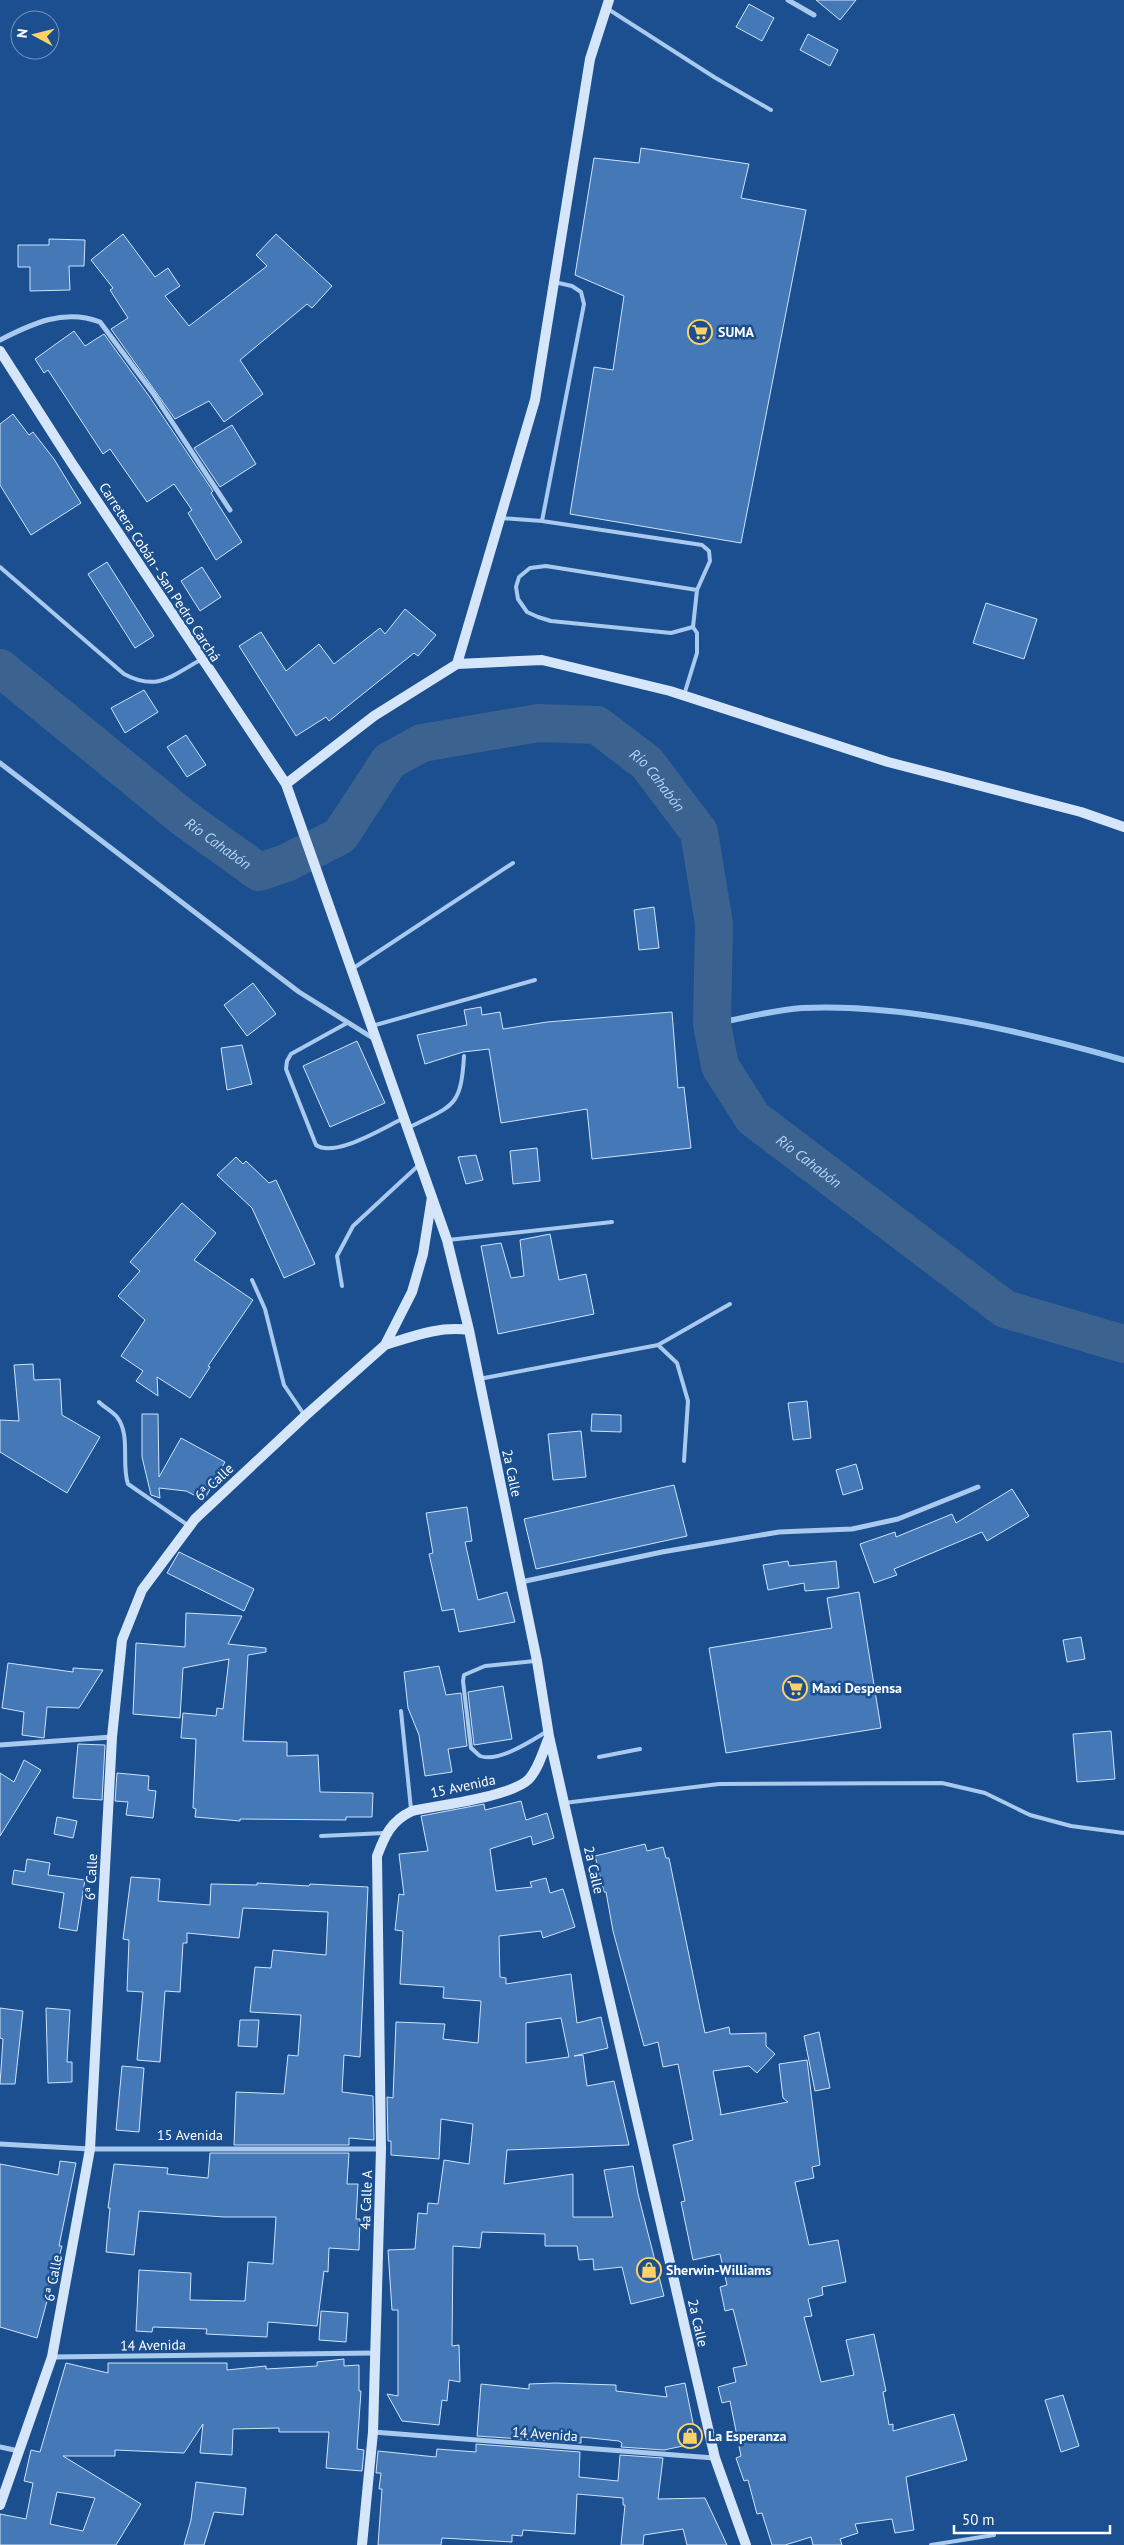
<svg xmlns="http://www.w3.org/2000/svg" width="1124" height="2545" viewBox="0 0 1124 2545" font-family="'PT Sans',sans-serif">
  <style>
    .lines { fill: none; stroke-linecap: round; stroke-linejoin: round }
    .stream { stroke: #9cc4f0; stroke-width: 6 }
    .river { stroke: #3c6290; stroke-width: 38 }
    .building { fill: #4478b7; stroke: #cfe3fa; fill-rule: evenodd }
    .lane { stroke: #a9c9ee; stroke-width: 4 }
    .street { stroke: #a9c9ee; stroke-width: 5 }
    .secondary { stroke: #d6e6fa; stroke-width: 10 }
    .labels { text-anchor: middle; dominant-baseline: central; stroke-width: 5; stroke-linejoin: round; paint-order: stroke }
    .poi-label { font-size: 14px; font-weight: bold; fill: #fff; stroke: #1b4f8f; text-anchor: start }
    .street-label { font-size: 14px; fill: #fff; stroke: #1b4f8f }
    .water-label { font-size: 15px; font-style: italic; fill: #b5d3f5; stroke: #1b4f8f }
  </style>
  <rect width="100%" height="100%" fill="#1b4f8f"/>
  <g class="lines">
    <path class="stream" d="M 712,1024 C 741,1019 772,1010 802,1008 C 905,1003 1025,1032 1124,1060"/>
    <path class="river" id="s1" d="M 0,668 L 185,819 L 259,872 L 286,863 L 340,836 L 389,761 L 422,743 L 538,723 L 597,725 L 647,763 L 699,832 L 714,924 L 712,1024 L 720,1066 L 753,1118 L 1005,1309 L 1124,1344"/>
  </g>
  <path class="building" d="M 816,0 L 856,0 L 840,20 Z
    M 749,4 L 774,18 L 762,41 L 736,27 Z
    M 808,34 L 838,50 L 830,66 L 800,50 Z
    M 641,148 L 749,164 L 741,198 L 806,210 L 741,543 L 570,514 L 594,367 L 613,370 L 624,296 L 575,275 L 594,158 L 639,163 Z
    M 123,234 L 155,277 L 168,268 L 180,286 L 165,296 L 189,326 L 267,266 L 256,255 L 276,234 L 332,286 L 312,308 L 307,304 L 240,360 L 263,394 L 224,422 L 209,401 L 175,419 L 111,329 L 128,318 L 110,290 L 113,288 L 91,260 Z
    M 49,239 L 85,240 L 84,266 L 69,266 L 70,290 L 30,291 L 30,267 L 18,267 L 18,245 L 49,245 Z
    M 74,331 L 85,346 L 104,334 L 149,396 L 213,491 L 211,493 L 242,542 L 216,560 L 188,513 L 192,510 L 174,484 L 147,502 L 110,449 L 103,454 L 48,370 L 44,373 L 35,359 Z
    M 13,414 L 29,435 L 33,432 L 54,459 L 81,503 L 31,535 L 0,485 L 0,424 Z
    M 232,425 L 256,464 L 220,487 L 194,448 Z
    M 107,562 L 154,636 L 135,648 L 88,574 Z
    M 202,567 L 221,597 L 200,611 L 181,581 Z
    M 986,603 L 1037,619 L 1024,659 L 973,643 Z
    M 405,609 L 436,635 L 418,656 L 414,653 L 329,721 L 326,717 L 296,736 L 239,646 L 261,632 L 286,671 L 319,644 L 334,664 L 380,628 L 385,634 Z
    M 144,690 L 158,712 L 125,733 L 111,708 Z
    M 186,735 L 206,765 L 187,777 L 167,747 Z
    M 654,907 L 659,948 L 639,950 L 634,910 Z
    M 253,983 L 276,1014 L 247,1036 L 224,1005 Z
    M 481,1007 L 482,1015 L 500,1012 L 503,1029 L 547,1022 L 672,1012 L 678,1088 L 684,1087 L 691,1148 L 592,1159 L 587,1109 L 501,1123 L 489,1049 L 463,1052 L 425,1064 L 417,1035 L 467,1025 L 464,1010 Z
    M 357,1041 L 385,1103 L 330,1127 L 303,1066 Z
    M 242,1045 L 252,1084 L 227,1090 L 221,1048 Z
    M 537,1148 L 540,1181 L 513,1184 L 510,1151 Z
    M 476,1155 L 483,1180 L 466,1184 L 458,1157 Z
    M 236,1157 L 243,1164 L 246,1161 L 269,1183 L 276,1180 L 315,1264 L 284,1278 L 252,1208 L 217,1175 Z
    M 182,1203 L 216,1233 L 194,1260 L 253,1300 L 208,1366 L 210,1367 L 190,1398 L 157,1377 L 158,1396 L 136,1381 L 143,1371 L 121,1356 L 145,1320 L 118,1296 L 140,1271 L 130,1262 Z
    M 550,1234 L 559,1280 L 586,1274 L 594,1314 L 498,1334 L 481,1246 L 501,1243 L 511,1278 L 524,1276 L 520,1240 Z
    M 33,1364 L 34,1380 L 60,1379 L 62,1415 L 100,1437 L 67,1493 L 0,1452 L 0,1420 L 19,1421 L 14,1365 Z
    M 807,1401 L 811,1438 L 793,1440 L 788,1403 Z
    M 142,1414 L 158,1414 L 159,1477 L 181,1438 L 225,1462 L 203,1502 L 202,1499 L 186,1491 L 159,1488 L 160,1498 L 151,1495 L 142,1457 Z
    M 592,1414 L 621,1415 L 621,1432 L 591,1431 Z
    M 581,1431 L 586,1477 L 553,1480 L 548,1434 Z
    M 856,1464 L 863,1489 L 843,1495 L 836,1470 Z
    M 674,1485 L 687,1536 L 536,1569 L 524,1519 Z
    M 1012,1489 L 1029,1516 L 987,1541 L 982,1532 L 906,1564 L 894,1569 L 897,1575 L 874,1583 L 860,1544 L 895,1532 L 896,1537 L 952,1514 L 956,1523 Z
    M 467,1507 L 472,1541 L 465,1542 L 478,1600 L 507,1592 L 515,1622 L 459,1632 L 454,1609 L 442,1611 L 429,1554 L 433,1553 L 426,1513 Z
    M 179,1552 L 254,1589 L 244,1611 L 167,1573 Z
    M 788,1561 L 789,1566 L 836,1561 L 839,1588 L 805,1591 L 804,1583 L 768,1590 L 763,1565 Z
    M 859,1592 L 881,1728 L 726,1753 L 709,1648 L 832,1628 L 827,1598 Z
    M 186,1613 L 242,1616 L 228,1644 L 266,1648 L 266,1652 L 248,1655 L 243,1741 L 287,1742 L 287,1756 L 318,1755 L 320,1792 L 373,1793 L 372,1817 L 346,1817 L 346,1820 L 240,1819 L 240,1821 L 195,1817 L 196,1809 L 193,1808 L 196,1739 L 181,1738 L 183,1713 L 216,1716 L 217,1708 L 223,1709 L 229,1659 L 183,1668 L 180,1718 L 133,1714 L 136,1643 L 185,1647 Z
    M 1081,1637 L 1085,1659 L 1067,1662 L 1063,1640 Z
    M 8,1663 L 73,1672 L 73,1668 L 103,1670 L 79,1708 L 47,1707 L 44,1738 L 22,1735 L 24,1712 L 2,1708 Z
    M 439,1666 L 446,1695 L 461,1693 L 467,1746 L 448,1749 L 452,1772 L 425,1776 L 419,1735 L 408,1708 L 404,1672 Z
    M 503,1686 L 512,1739 L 474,1745 L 468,1692 Z
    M 1111,1731 L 1115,1779 L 1077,1782 L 1073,1734 Z
    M 78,1744 L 105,1745 L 102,1800 L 73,1798 Z
    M 24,1760 L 41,1770 L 0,1836 L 0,1773 L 14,1782 Z
    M 117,1773 L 149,1776 L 148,1790 L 156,1791 L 153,1818 L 126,1815 L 128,1802 L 115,1801 Z
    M 521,1801 L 526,1820 L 547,1813 L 554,1838 L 533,1845 L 531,1836 L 490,1849 L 496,1891 L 532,1887 L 530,1882 L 546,1878 L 550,1893 L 563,1889 L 575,1927 L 543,1938 L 541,1931 L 499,1936 L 500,1977 L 506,1978 L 506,1984 L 571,1974 L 577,2023 L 601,2017 L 608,2048 L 574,2056 L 583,2055 L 587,2086 L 614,2081 L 629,2145 L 507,2150 L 504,2184 L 573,2174 L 573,2217 L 613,2217 L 604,2170 L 633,2166 L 638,2194 L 664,2296 L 631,2304 L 622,2267 L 594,2270 L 593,2259 L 579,2260 L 577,2246 L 545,2246 L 545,2234 L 482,2232 L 480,2248 L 453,2246 L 452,2346 L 459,2345 L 460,2382 L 449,2380 L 447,2401 L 442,2400 L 439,2425 L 402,2421 L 387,2394 L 398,2396 L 398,2310 L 392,2310 L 388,2250 L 415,2249 L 418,2213 L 427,2214 L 428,2203 L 438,2204 L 444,2160 L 469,2164 L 473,2124 L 441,2119 L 439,2159 L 391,2155 L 391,2141 L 388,2141 L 387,2097 L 393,2098 L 396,2022 L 445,2024 L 443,2039 L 478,2043 L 481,2001 L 443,1998 L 444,1987 L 400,1984 L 403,1931 L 395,1930 L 399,1894 L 404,1895 L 399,1854 L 428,1851 L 421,1816 L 484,1804 L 485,1810 ZM 561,2018 L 569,2057 L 526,2063 L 526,2023 Z
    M 57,1817 L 77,1821 L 73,1838 L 54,1834 Z
    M 645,1844 L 647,1851 L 663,1847 L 666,1858 L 669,1858 L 705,2033 L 729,2027 L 730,2034 L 766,2033 L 766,2046 L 775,2054 L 757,2073 L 749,2066 L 713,2071 L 721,2113 L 720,2115 L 788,2102 L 783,2098 L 779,2064 L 807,2060 L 820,2165 L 812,2167 L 814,2178 L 795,2182 L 809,2245 L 838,2240 L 846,2282 L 822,2287 L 823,2295 L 808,2299 L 812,2316 L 804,2317 L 821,2382 L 854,2375 L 846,2340 L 874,2334 L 886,2391 L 883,2392 L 889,2425 L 893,2424 L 893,2431 L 954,2414 L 967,2460 L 906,2477 L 914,2530 L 895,2533 L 892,2519 L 855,2524 L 858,2533 L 840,2539 L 842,2545 L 813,2545 L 811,2537 L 785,2545 L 772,2545 L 762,2513 L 757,2514 L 748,2480 L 744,2481 L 736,2458 L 741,2456 L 730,2401 L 722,2403 L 718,2387 L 736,2382 L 733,2368 L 747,2365 L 733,2309 L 725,2311 L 720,2287 L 727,2285 L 720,2254 L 693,2260 L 681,2202 L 685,2201 L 673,2145 L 693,2140 L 678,2064 L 663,2067 L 658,2042 L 644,2046 L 613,1931 L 606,1892 L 604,1892 L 595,1856 Z
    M 27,1859 L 50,1863 L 48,1875 L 85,1880 L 77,1931 L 59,1928 L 64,1893 L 12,1884 L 14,1870 L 25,1872 Z
    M 131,1877 L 160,1879 L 158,1901 L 210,1905 L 211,1884 L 257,1885 L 257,1883 L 309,1886 L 310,1884 L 368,1887 L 360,2057 L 344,2055 L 342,2092 L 373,2096 L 374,2140 L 349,2138 L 349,2145 L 234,2145 L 236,2092 L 284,2094 L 288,2055 L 298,2056 L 301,2015 L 250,2012 L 255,1967 L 271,1968 L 273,1950 L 326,1955 L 328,1912 L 243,1908 L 239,1938 L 187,1933 L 187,1943 L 183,1943 L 180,1992 L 165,1991 L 160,2062 L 137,2060 L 143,1992 L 127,1991 L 129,1940 L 123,1939 Z
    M 0,2008 L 23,2011 L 15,2084 L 0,2084 L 3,2039 L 0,2038 Z
    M 46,2008 L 70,2010 L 67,2062 L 72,2062 L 72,2082 L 48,2083 Z
    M 240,2020 L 259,2020 L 257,2047 L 238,2046 Z
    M 819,2032 L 830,2088 L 815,2091 L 804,2036 Z
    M 122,2066 L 144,2068 L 139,2132 L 116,2130 Z
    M 210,2153 L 349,2153 L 347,2184 L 358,2184 L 356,2219 L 360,2219 L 359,2250 L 329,2248 L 328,2272 L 324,2271 L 317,2326 L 268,2322 L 267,2337 L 206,2334 L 207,2329 L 153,2327 L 152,2332 L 136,2331 L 139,2270 L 191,2273 L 190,2300 L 245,2301 L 248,2262 L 273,2264 L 276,2217 L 224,2217 L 139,2211 L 134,2255 L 106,2252 L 110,2208 L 108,2208 L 114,2164 L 168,2168 L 167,2174 L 208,2178 Z
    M 60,2161 L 76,2163 L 59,2246 L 62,2246 L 37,2338 L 0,2327 L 0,2164 L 58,2175 Z
    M 321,2311 L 348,2313 L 346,2342 L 319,2340 Z
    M 344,2359 L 344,2366 L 359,2365 L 359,2391 L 361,2391 L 357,2449 L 364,2450 L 362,2471 L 326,2468 L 329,2432 L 279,2432 L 279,2428 L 233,2429 L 232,2455 L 200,2453 L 203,2424 L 184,2453 L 115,2450 L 115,2456 L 63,2456 L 141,2504 L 116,2545 L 0,2545 L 0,2514 L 26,2519 L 33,2483 L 24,2481 L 31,2450 L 40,2452 L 66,2363 L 108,2373 L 108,2363 L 227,2363 L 227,2370 L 266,2366 L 266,2369 L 317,2366 L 317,2362 ZM 57,2492 L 95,2498 L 83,2531 L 50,2524 Z
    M 555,2383 L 616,2385 L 616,2391 L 667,2397 L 665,2387 L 685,2383 L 697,2443 L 664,2450 L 621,2447 L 622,2443 L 619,2441 L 581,2437 L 581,2443 L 477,2436 L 481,2384 L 529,2389 L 529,2384 Z
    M 1063,2395 L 1079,2446 L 1061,2452 L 1045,2400 Z
    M 476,2444 L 580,2452 L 579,2477 L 618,2481 L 620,2455 L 663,2458 L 658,2499 L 705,2498 L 727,2545 L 687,2545 L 683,2529 L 644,2535 L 643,2545 L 621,2545 L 625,2505 L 623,2505 L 623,2498 L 577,2494 L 575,2534 L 523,2530 L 522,2536 L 512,2535 L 512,2542 L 442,2538 L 441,2545 L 378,2545 L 382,2489 L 379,2489 L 381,2473 L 376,2473 L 378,2451 L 436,2457 L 437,2449 L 476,2452 Z
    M 196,2482 L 246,2488 L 243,2515 L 214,2512 L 204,2545 L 184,2545 L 191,2520 Z"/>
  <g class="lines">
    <path class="lane" d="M 608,9 L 714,77 L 771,110
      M 501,518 L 542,521 L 702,545 L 709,551 L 710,561 L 697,590 L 693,627 L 697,633 L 697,653 L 684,695
      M 542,521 L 584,304 L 581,292 L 572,286 L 554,282
      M 0,567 L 124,674 C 158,692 171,676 202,659
      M 693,627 L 671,633 L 551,621 L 538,617 L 527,612 L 518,599 L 516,587 L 519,577 L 530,568 L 546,566 L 697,590
      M 352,969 L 513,863
      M 347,1023 L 291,1054 L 287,1061 L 286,1069 L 316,1145 C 335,1158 383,1128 402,1119
      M 372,1026 L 535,980
      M 410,1127 C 453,1105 461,1108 464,1056
      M 448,1240 L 612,1222
      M 252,1280 L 265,1309 L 284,1385 L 305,1416
      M 342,1286 L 337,1256 L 353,1226 L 420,1164
      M 658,1345 L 730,1304
      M 479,1379 L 658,1345 L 677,1363 L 688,1401 L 684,1461
      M 99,1402 C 104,1407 113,1412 117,1417 C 131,1435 121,1464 128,1484 L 189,1526
      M 535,1661 L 485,1666 L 464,1675 L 463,1681 L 471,1748 C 474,1750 477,1754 480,1756 C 498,1763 531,1741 546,1732
      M 401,1711 L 411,1809
      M 599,1757 L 640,1749
      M 564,1803 L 719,1784 L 942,1783 L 985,1793 L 1030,1815 L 1071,1826 L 1124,1833
      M 321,1836 L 385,1833
      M 931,2545 L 994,2535"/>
    <path class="street" d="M 788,0 L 814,15
      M 0,340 C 31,324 64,308 100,322 L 153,393 L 230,510
      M 0,763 L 299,992 L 376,1040
      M 521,1582 L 662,1552 L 779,1532 L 852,1529 L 898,1519 L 978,1487
      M 0,1745 L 112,1737
      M 0,2144 L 90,2149 L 381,2149
      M 52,2357 L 374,2353
      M 373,2432 L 714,2458
      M 0,2447 L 19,2451"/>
    <path class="secondary" d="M 0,351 L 71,462 L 286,784 L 447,1240 L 469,1330 L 537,1661 L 549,1736 L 564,1803 L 715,2458 L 746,2545
      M 457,664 L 535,400 L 590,59 L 609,0
      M 286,784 L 374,716 L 457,664 L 542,660 L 670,691 L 888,762 L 1081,812 L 1124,827
      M 385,1345 C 414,1336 439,1326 469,1330
      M 0,2505 L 52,2357 L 90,2149 L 112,1737 L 122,1640 L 142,1590 L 195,1519 L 305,1416 L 385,1345 L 412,1292 L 423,1254 L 432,1197
      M 362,2545 L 373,2432 L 381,2149 L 377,1856 C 385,1835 391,1821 412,1811 C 439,1805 511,1797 529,1779 C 539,1768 543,1751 549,1737"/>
  </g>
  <defs>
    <symbol id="supermarket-ring" viewBox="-11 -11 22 22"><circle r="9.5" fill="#1b4f8f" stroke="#ffd166" stroke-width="1.5"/><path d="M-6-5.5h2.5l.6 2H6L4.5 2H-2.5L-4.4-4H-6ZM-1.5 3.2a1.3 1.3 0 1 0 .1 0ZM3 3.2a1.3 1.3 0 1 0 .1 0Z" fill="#ffd166"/></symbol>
    <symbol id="shop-ring" viewBox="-11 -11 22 22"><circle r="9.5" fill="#1b4f8f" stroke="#ffd166" stroke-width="1.5"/><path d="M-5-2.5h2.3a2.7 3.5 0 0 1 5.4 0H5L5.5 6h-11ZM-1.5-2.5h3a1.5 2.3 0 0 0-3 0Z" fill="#ffd166"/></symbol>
  </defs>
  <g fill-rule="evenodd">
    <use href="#supermarket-ring" x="686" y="318" width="28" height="28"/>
    <use href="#supermarket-ring" x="781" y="1674" width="28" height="28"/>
    <use href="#shop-ring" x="635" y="2256" width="28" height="28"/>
    <use href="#shop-ring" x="676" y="2422" width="28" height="28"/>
  </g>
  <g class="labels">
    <g class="poi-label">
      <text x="718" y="332">SUMA</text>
      <text x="812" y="1688">Maxi Despensa</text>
      <text x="666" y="2270">Sherwin-Williams</text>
      <text x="708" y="2436">La Esperanza</text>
    </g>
    <g class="street-label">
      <text transform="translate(160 572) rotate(57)">Carretera Cobán - San Pedro Carchá</text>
      <text transform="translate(512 1473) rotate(78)">2a Calle</text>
      <text transform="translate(214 1482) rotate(-43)">6ª Calle</text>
      <text transform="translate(463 1786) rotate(-12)">15 Avenida</text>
      <text transform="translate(594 1870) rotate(77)">2a Calle</text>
      <text transform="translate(91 1877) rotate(-87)">6ª Calle</text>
      <text x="190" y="2135">15 Avenida</text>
      <text transform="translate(366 2200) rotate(-88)">4a Calle A</text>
      <text transform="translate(53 2278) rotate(-80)">6ª Calle</text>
      <text transform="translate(698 2323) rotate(77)">2a Calle</text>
      <text transform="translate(153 2345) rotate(-1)">14 Avenida</text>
      <text transform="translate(545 2434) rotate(4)">14 Avenida</text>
    </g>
    <g class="water-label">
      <text stroke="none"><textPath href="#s1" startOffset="805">Río Cahabón</textPath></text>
      <text stroke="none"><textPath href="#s1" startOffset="280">Río Cahabón</textPath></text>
      <text stroke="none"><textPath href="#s1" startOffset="1240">Río Cahabón</textPath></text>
    </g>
  </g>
  <g transform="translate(35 35) rotate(277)"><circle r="24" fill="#1b4f8f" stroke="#7695bc"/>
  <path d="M0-4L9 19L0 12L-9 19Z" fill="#ffd166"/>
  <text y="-8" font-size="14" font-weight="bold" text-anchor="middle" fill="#ffffff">N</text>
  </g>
  <path d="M954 2525v8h156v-8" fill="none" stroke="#ffffff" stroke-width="2.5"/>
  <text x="962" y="2525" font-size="15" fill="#ffffff" stroke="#1b4f8f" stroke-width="4" paint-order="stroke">50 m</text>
</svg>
